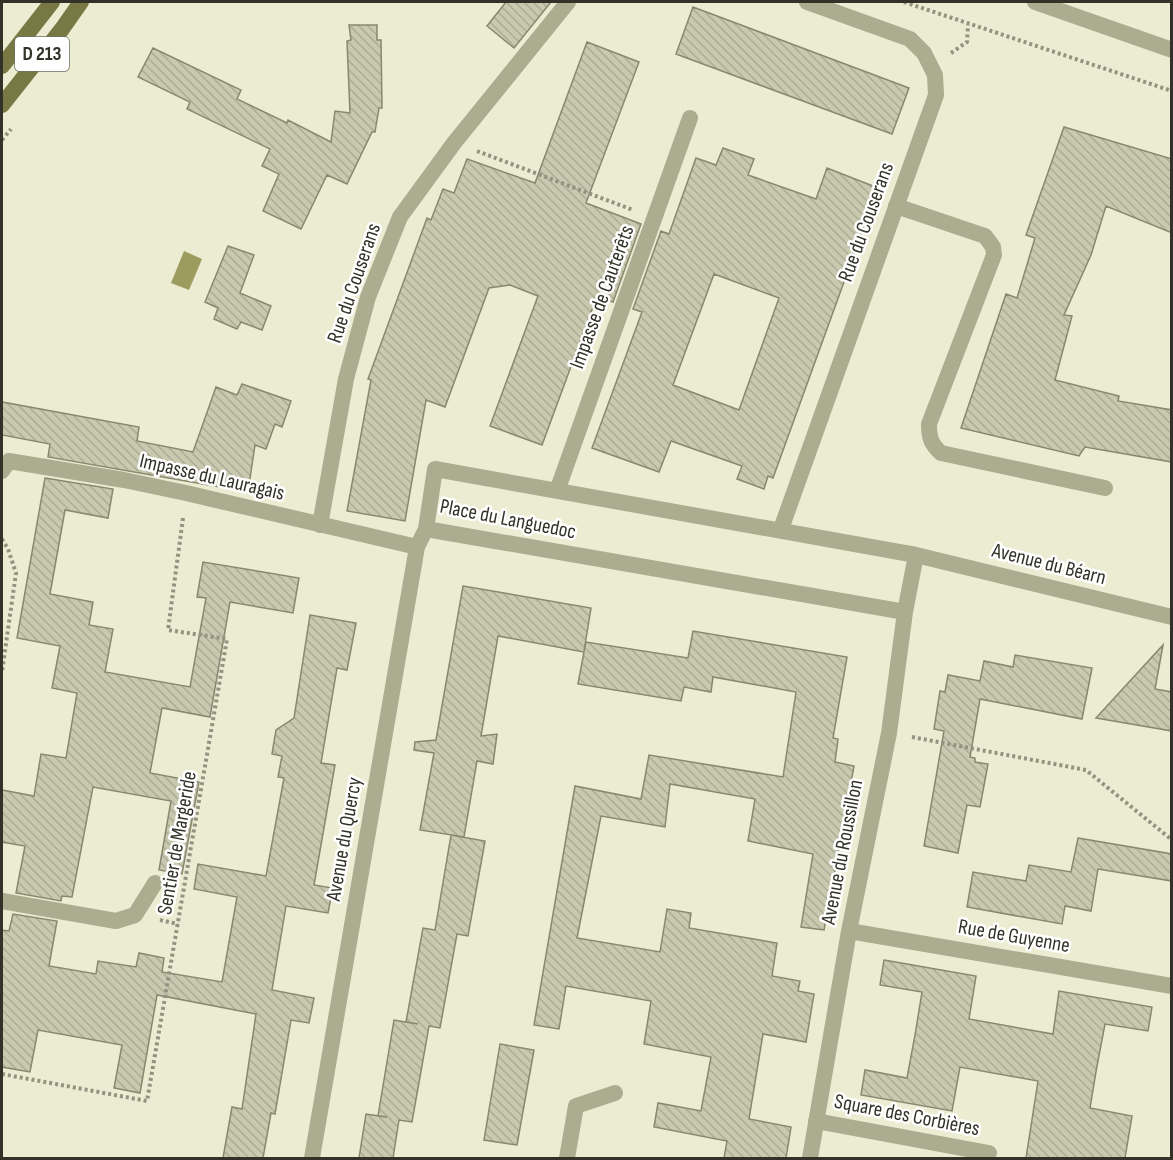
<svg xmlns="http://www.w3.org/2000/svg" width="1173" height="1160" viewBox="0 0 1173 1160" font-family="'Sofia Sans Condensed',sans-serif">
  <style>
    .water { fill: #9c9c5e }
    .building { fill: url(#building-back-hatch); stroke: #888870; stroke-width: 1.5; fill-rule: evenodd }
    .lines { fill: none; stroke-linecap: round; stroke-linejoin: round }
    .path { stroke: #929380; stroke-width: 4; stroke-dasharray: 3 3; stroke-linecap: butt }
    .service { stroke: #acac91; stroke-width: 16 }
    .minor { stroke: #acac91; stroke-width: 16 }
    .tertiary { stroke: #acac91; stroke-width: 16 }
    .primary { stroke: #787845; stroke-width: 16 }
    .labels { text-anchor: middle; dominant-baseline: central; stroke-width: 5; stroke-linejoin: round; paint-order: stroke }
    .shield { fill: #fff; stroke: #707068; stroke-width: 1.5 }
    .shield-label { font-size: 20px; font-weight: bold; fill: #323228 }
    .street-label { font-size: 21px; fill: #323228; stroke: #fff }
  </style>
  <defs>
    <pattern id="building-back-hatch" width="6" height="6" patternUnits="userSpaceOnUse" patternTransform="scale(1.5)"><rect width="6" height="6" fill="#c8c9af"/><path d="M-1 5l2 2M0 0l6 6M5-1l2 2" fill="none" stroke="#acad97"/></pattern>
  </defs>
  <rect width="100%" height="100%" fill="#ebecd1"/>
  <path class="water" d="M 184,251 L 202,259 L 189,290 L 171,283 Z"/>
  <path class="building" d="M 506,2 L 551,2 L 514,48 L 487,26 Z
    M 693,7 L 909,88 L 892,134 L 676,54 Z
    M 349,25 L 377,25 L 377,40 L 381,40 L 382,108 L 379,108 L 375,132 L 372,132 L 347,184 L 327,175 L 301,229 L 263,211 L 279,174 L 262,166 L 270,149 L 187,109 L 190,102 L 138,77 L 153,48 L 241,90 L 237,99 L 287,123 L 288,120 L 331,142 L 335,111 L 350,113 L 347,41 L 351,40 Z
    M 587,42 L 639,62 L 586,203 L 641,224 L 613,302 L 597,296 L 542,445 L 490,426 L 538,296 L 510,285 L 489,288 L 445,407 L 426,400 L 405,521 L 347,511 L 371,380 L 368,379 L 427,218 L 431,220 L 443,189 L 454,193 L 467,159 L 535,183 Z
    M 1064,127 L 1172,159 L 1172,233 L 1106,206 L 1091,255 L 1064,315 L 1072,316 L 1055,380 L 1119,396 L 1118,401 L 1172,410 L 1172,462 L 1085,447 L 1079,456 L 961,428 L 1006,294 L 1017,298 L 1035,238 L 1026,235 Z
    M 723,148 L 754,159 L 748,175 L 816,199 L 827,168 L 878,188 L 773,478 L 768,476 L 764,489 L 737,479 L 742,466 L 671,441 L 659,472 L 592,448 L 642,312 L 633,309 L 661,231 L 669,234 L 696,158 L 716,165 ZM 714,274 L 779,298 L 739,410 L 673,385 Z
    M 228,246 L 254,255 L 240,293 L 271,306 L 262,330 L 241,322 L 237,329 L 214,319 L 218,308 L 205,302 Z
    M 242,384 L 291,401 L 282,427 L 275,424 L 266,449 L 255,445 L 248,492 L 48,457 L 50,444 L 2,435 L 2,402 L 139,427 L 137,441 L 193,452 L 216,387 L 237,395 Z
    M 45,478 L 113,489 L 108,518 L 65,510 L 50,594 L 93,602 L 89,625 L 113,629 L 105,672 L 190,687 L 206,598 L 197,597 L 203,562 L 299,578 L 293,613 L 230,602 L 210,717 L 162,708 L 150,773 L 199,782 L 182,874 L 159,870 L 171,801 L 93,787 L 72,897 L 62,896 L 61,901 L 16,893 L 25,846 L 2,842 L 2,790 L 34,796 L 41,754 L 66,758 L 77,693 L 52,688 L 60,646 L 17,638 Z
    M 463,586 L 591,608 L 584,651 L 586,642 L 688,658 L 693,631 L 847,657 L 833,738 L 838,739 L 835,762 L 854,766 L 824,930 L 801,927 L 813,854 L 748,841 L 755,799 L 670,784 L 665,827 L 601,816 L 577,938 L 660,952 L 667,909 L 691,913 L 689,928 L 777,943 L 772,976 L 800,981 L 798,991 L 814,994 L 806,1042 L 763,1034 L 749,1119 L 791,1127 L 786,1158 L 724,1158 L 727,1141 L 654,1127 L 658,1103 L 701,1111 L 711,1057 L 644,1044 L 651,1001 L 566,986 L 559,1029 L 534,1025 L 575,786 L 641,799 L 649,755 L 783,777 L 796,692 L 713,677 L 711,692 L 684,687 L 681,701 L 578,684 L 584,652 L 498,636 L 481,736 L 497,734 L 493,764 L 477,761 L 464,837 L 420,830 L 434,753 L 414,750 L 415,742 L 436,740 Z
    M 310,615 L 356,623 L 347,670 L 337,668 L 321,763 L 335,765 L 314,885 L 333,888 L 328,913 L 286,906 L 272,990 L 314,998 L 309,1023 L 291,1020 L 275,1114 L 271,1113 L 263,1158 L 223,1158 L 232,1107 L 242,1109 L 256,1014 L 157,995 L 140,1093 L 114,1088 L 122,1045 L 38,1030 L 30,1072 L 2,1067 L 2,930 L 9,931 L 13,914 L 57,921 L 49,966 L 96,974 L 98,961 L 136,967 L 139,953 L 164,958 L 162,972 L 222,982 L 237,897 L 194,889 L 198,864 L 266,876 L 284,778 L 278,777 L 282,756 L 272,754 L 276,730 L 294,718 Z
    M 1163,645 L 1155,689 L 1172,692 L 1172,731 L 1096,718 Z
    M 1015,655 L 1092,668 L 1082,719 L 980,699 L 970,757 L 975,758 L 975,762 L 988,764 L 980,807 L 967,805 L 958,853 L 924,846 L 944,731 L 934,729 L 940,691 L 945,692 L 948,675 L 980,681 L 984,661 L 1013,667 Z
    M 451,835 L 485,841 L 468,936 L 457,934 L 440,1028 L 429,1026 L 412,1122 L 399,1120 L 393,1158 L 359,1158 L 366,1114 L 387,1117 L 378,1116 L 394,1020 L 418,1024 L 406,1022 L 423,928 L 435,930 Z
    M 1078,838 L 1172,854 L 1172,881 L 1098,869 L 1091,911 L 1065,906 L 1062,924 L 967,907 L 973,872 L 1026,881 L 1029,865 L 1071,872 Z
    M 884,960 L 976,976 L 969,1019 L 1053,1034 L 1059,991 L 1152,1007 L 1148,1031 L 1105,1024 L 1097,1066 L 1090,1108 L 1132,1116 L 1125,1158 L 1026,1158 L 1038,1081 L 960,1067 L 952,1111 L 861,1095 L 865,1070 L 907,1078 L 915,1035 L 922,992 L 880,985 Z
    M 500,1044 L 534,1050 L 517,1145 L 484,1140 Z"/>
  <g class="lines">
    <path class="path" d="M 904,2 L 1172,91
      M 951,53 L 967,42 L 968,25
      M 2,140 L 11,129
      M 477,151 L 633,210
      M 2,539 L 8,549 L 16,573 L 2,672
      M 912,737 L 1086,770 L 1172,840
      M 160,920 L 178,924
      M 2,1074 L 147,1101 L 227,639 L 168,630 L 183,518"/>
    <path class="service" d="M 896,206 L 985,236 L 993,247 L 994,255 L 929,424 C 929,438 931,444 941,453 L 1105,488"/>
    <path class="minor" d="M 2,471 L 9,461 L 124,480 L 186,493 L 417,547
      M 557,491 L 690,118
      M 320,525 L 346,379 L 368,297 L 400,217 L 454,143 L 568,2
      M 426,529 L 905,612
      M 781,529 L 936,95 L 935,75 L 924,53 L 910,39 L 807,2
      M 2,901 L 116,921 L 135,915 L 155,883
      M 849,931 L 1172,986
      M 816,1121 L 989,1153
      M 312,1158 L 417,547 L 426,529 L 435,469 L 916,555 L 1172,617
      M 567,1158 L 576,1106 L 615,1093
      M 810,1158 L 849,931 L 889,733 L 905,612 L 916,555"/>
    <path class="tertiary" d="M 1035,2 L 1172,50"/>
    <path class="primary" d="M 2,66 L 52,2
      M 2,105 L 62,29 L 81,2"/>
  </g>
  <g class="labels">
    <rect class="shield" x="15" y="37" width="54" height="34" rx="4.5"/>
    <g class="shield-label">
      <text x="42" y="54">D 213</text>
    </g>
    <g class="street-label">
      <text transform="translate(866 222) rotate(-70)">Rue du Couserans</text>
      <text transform="translate(354 283) rotate(-71)">Rue du Couserans</text>
      <text transform="translate(602 297) rotate(-70)">Impasse de Cauterêts</text>
      <text transform="translate(212 477) rotate(13)">Impasse du Lauragais</text>
      <text transform="translate(508 519) rotate(11)">Place du Languedoc</text>
      <text transform="translate(1049 564) rotate(14)">Avenue du Béarn</text>
      <text transform="translate(344 839) rotate(-80)">Avenue du Quercy</text>
      <text transform="translate(177 843) rotate(-80)">Sentier de Margeride</text>
      <text transform="translate(842 852) rotate(-79)">Avenue du Roussillon</text>
      <text transform="translate(1014 936) rotate(10)">Rue de Guyenne</text>
      <text transform="translate(907 1115) rotate(11)">Square des Corbières</text>
    </g>
  </g>
  <rect width="1173" height="1160" fill="none" stroke="#323228" stroke-width="6"/>
</svg>
